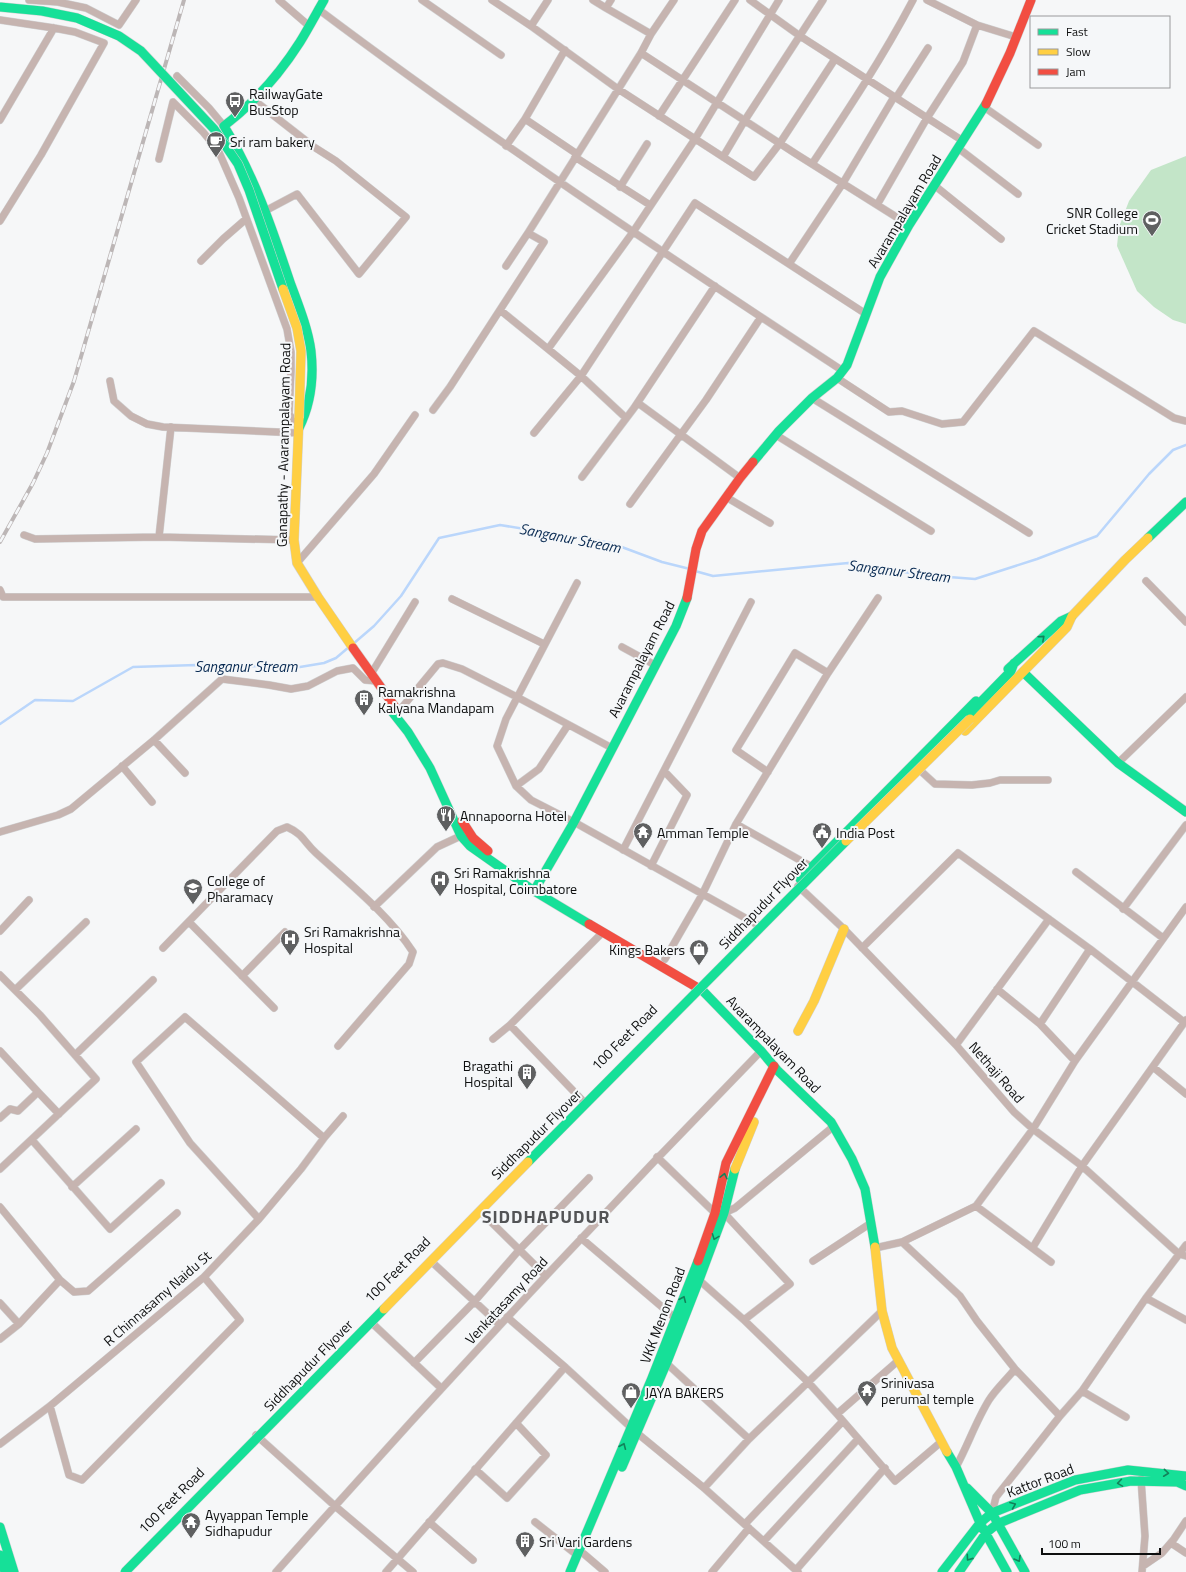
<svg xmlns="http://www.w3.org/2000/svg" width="1186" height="1572" viewBox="0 0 1186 1572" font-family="'Titillium Web',sans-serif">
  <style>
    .green { fill: #c3e5c8 }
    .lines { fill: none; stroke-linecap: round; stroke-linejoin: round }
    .stream { stroke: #bad6fb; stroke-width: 2.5 }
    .street-casing { stroke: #d1d2d3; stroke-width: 8 }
    .fast-casing { stroke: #d1d2d3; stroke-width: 10 }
    .slow-casing { stroke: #d1d2d3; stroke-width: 10 }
    .jam-casing { stroke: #d1d2d3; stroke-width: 10 }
    .street { stroke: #c6b4b0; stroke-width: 7 }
    .fast { stroke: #16e098; stroke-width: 9 }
    .slow { stroke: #ffcf43; stroke-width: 9 }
    .jam { stroke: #f24e42; stroke-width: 9 }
    .rail-casing { stroke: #bcb6b6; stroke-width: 4 }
    .rail { stroke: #f5f7f9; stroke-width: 2.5; stroke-dasharray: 8; stroke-linecap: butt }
    .fast-bridge-casing { stroke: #d1d2d3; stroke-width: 10; stroke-linecap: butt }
    .slow-bridge-casing { stroke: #d1d2d3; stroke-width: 10; stroke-linecap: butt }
    .fast-bridge { stroke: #16e098; stroke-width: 9 }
    .slow-bridge { stroke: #ffcf43; stroke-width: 9 }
    .oneway { stroke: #12825a }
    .labels { text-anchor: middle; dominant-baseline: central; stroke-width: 4; stroke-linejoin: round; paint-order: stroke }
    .poi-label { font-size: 14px; fill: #0e0f0f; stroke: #f5f7f9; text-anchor: start }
    .street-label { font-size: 14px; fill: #0e0f0f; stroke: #f5f7f9 }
    .water-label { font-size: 15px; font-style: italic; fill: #072951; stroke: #f5f7f9 }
    .district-label { font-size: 18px; font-weight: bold; letter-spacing: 1px; fill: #535456; stroke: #f5f7f9 }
  </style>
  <rect width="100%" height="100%" fill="#f6f7f8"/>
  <path class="green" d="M 1186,156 L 1186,324 L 1173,320 L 1154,307 L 1137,291 L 1117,246 L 1119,227 L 1129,201 L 1151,170 Z"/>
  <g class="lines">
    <path class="stream" d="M 695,571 L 713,576 L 848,563 L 923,575 L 975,579 L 1037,559 L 1097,536 L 1149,474 L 1173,450 L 1186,445
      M 353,644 L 374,626 L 401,596 L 439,538 L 500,525 L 611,543 L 662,562 L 690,569
      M 0,724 L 35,700 L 73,701 L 133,667 L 196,665 L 300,667 L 324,663 L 336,658 L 349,647"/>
    <defs>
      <path id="street" d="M 29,0 L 58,2 L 86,8 L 119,25 L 136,0
        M 279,0 L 308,25
        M 422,0 L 501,55
        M 492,0 L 531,26 L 548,0
        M 593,0 L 606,8 L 611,0
        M 674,0 L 651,34 L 641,53 L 796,154 L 909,225
        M 750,0 L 800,36 L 963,141
        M 927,0 L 977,25 L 1016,37
        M 606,8 L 651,34
        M 318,9 C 488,137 665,254 843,371
        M 0,20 L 54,28 L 75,32 L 104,43 L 41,155 L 0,221
        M 531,26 L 618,89 L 754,177 L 780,143 L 835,59
        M 177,76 L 209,108 L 224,126
        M 896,98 L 928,48
        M 255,101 L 314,147 L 336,161 L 406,217 L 359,274 L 297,194 L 265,211
        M 984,107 L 1038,145
        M 659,116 L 735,0
        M 525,119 L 577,154
        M 0,120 L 54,28
        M 506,146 L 525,119 L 565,50
        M 958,148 L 1018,194
        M 575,157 L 650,205
        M 723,157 L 745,120 L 823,0
        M 159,159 L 173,102 L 203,132 L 218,150 L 239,198 L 287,329 L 291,352 L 291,371 L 289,414 L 299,428
        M 812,164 C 848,110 883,57 913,0
        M 934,185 L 1001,239
        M 620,187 L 647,144
        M 877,205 L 927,118 L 963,62 L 977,25
        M 201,261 L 223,239 L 246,219
        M 789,264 L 843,183 L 894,97
        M 506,266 L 528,233
        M 500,310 L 548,349 L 633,232 L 695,139 L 779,0
        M 548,349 L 581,376 L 626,418
        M 837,378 L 889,412 L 902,411 L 942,424 L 963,422 L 1034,331 L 1174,418 L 1186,421
        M 110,381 L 114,401 L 131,416 L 147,424 L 163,427 L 299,433
        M 812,398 L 1029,533
        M 638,403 L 740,478
        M 433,410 L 450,387 L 544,242 L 528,233 L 641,53
        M 534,433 L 581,376 L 695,203 L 866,314
        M 776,435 L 931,531
        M 582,477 L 634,408 L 715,286
        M 726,497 L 770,523
        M 630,504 L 706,400 L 761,317
        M 24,535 L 35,539 L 159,537 L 294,540
        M 159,537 L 171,427
        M 297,563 L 374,474 L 415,415
        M 1146,581 L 1186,622
        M 577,583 L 506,719 L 497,746 L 516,786 L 531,800 L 574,822 L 756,924
        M 0,590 L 3,597 L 318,597
        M 452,599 L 544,644
        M 622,647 L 655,665
        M 371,674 L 415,602
        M 399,711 L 438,664 L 443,663 L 462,669 L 517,697 L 612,748
        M 154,740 L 185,773
        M 1118,763 L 1186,697
        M 122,766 L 152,802
        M 768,772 L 736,750 L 795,653 L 828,673
        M 923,773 L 935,784 L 972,785 L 990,783 L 1000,780 L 1048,780
        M 516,786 L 539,769 L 568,725
        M 736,824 L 812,867
        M 0,832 L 58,815 L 71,809 L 154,740 L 222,679 L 269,685 L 291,689 L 308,686 L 337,671 L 353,668 L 365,680 L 376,681
        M 623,850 L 751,602
        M 651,866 L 687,795 L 664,771
        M 1076,872 L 1163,938
        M 798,886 L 844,929 L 956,1045 L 1014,1112 L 1033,1129 L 1082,1166 L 1179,1254 L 1186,1256
        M 374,907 L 437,847 L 465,834
        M 1123,909 L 1186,825
        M 189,922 L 274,1008
        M 0,931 L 29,900
        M 163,948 L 277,831 L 287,827 C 303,834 304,842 316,853 C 349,883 389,915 413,952 L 409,964 L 338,1046
        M 862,948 L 958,853 L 1090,949 L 1184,1022
        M 665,959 L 702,895 L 736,824 L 828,673 L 878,598
        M 0,975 L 40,1015 L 96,1079 L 0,1169
        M 242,976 L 285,932
        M 997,989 L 1040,1024 L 1075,1061
        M 15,990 L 86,922
        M 1040,1024 L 1090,949
        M 510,1025 L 582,1100
        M 493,1039 L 510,1025 L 603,932
        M 956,1045 L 1049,919
        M 0,1051 L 38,1092 L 18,1111 L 10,1109 L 0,1118
        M 75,1055 L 153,980
        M 1153,1067 L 1186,1094
        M 38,1092 L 59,1114
        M 32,1140 L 110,1229 L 161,1183
        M 657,1157 L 715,1213 L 718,1213
        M 72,1187 L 136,1129
        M 976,1206 L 1051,1262
        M 0,1207 L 60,1280 L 74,1292 L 88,1291 L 177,1213
        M 482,1213 L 546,1276
        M 259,1219 L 190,1143 L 136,1062 L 185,1017 L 324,1138
        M 581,1238 L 675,1318
        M 902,1242 L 960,1296 L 977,1321 L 1015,1369 L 1060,1416
        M 1033,1247 L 1082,1166 L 1186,1020
        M 875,1248 L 902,1242 L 976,1206 L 1033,1129 L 1075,1061 L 1186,907
        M 813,1261 L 871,1223
        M 433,1263 L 500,1325
        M 699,1280 L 744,1320 L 790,1284 L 724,1213 L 735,1208 L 834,1126
        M 1146,1298 L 1186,1320
        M 0,1303 L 19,1324
        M 507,1317 L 565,1367 L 637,1433 L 704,1488 L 798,1572
        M 744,1320 L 808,1382 L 837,1414
        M 373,1324 L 441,1388
        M 0,1339 L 19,1324 L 60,1280
        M 664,1361 L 749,1439
        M 414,1363 L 474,1302 L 520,1249 L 589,1178
        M 1082,1391 L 1126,1417
        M 50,1406 L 69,1475 L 82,1480 L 240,1320 L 204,1277
        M 843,1421 L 895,1481 L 941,1442
        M 256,1435 L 335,1506 L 413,1572
        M 0,1444 L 50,1406 L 204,1277 L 259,1219 L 301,1169 L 324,1138 L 343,1116
        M 956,1467 C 968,1445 976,1421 989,1400 C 996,1389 1007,1379 1015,1369
        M 475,1469 L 507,1498 L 546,1455 L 516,1423
        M 1141,1479 L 1145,1536 L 1142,1572
        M 704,1488 L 749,1439 L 882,1311
        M 992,1513 L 996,1497 L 1060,1416 L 1082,1391 L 1146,1298 L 1186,1245
        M 429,1522 L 473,1560
        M 535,1522 L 577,1555
        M 745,1524 L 843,1421 L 837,1414 L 899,1360
        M 764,1541 L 858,1439
        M 1171,1543 L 1186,1553
        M 584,1554 L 605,1572
        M 1143,1566 L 1162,1553 L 1174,1539 L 1186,1521
        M 796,1570 L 885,1468
        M 276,1572 C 434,1394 595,1221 761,1051
        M 386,1572 L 565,1367
        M 712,1572 L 749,1528"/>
      <path id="fast" d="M 299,428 C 311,404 314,378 311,351 C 308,328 298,304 290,282 C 272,228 254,175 224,126 C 254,103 279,75 300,42 C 308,29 316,14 324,0
        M 753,462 L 779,431 L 812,398 L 837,378 L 847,365 L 880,277 L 909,225 L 986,104
        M 1148,538 L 1186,502
        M 1008,669 L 1061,621 L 1072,616
        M 1023,672 L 1118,763 L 1186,812
        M 390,701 L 393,713 L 408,732 L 430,768 L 461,836 L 470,846 L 534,891 L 589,924
        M 970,719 L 972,711 L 1011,671 L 1014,663
        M 800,879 L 976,701
        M 534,891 L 574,822 L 676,626 L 687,598
        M 698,988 L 702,990 L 761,1051 L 777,1070 L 831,1122 L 852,1159 L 865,1189 L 875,1247
        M 947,1452 L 956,1467 L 980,1523 L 1007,1572
        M 622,1467 L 667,1362 L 699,1280 L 724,1213 L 735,1169
        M 967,1488 L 992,1513 L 1025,1572
        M 0,1527 L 14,1572
        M 0,1555 L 5,1572
        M 570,1572 L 652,1378 L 698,1261
        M 942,1572 L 980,1523 L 992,1513 L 1075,1480 L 1128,1470 L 1186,1476
        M 959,1572 L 986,1533 L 997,1524 L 1080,1490 L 1131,1481 L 1177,1482 L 1186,1486"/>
      <path id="slow" d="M 299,418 L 294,540 L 297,563 L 318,597 L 353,648
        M 965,731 L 1067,627 L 1072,616 L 1125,560 L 1148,538
        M 798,1031 L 814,1001 L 844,929
        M 735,1169 L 754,1122
        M 875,1247 L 882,1311 L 892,1348 L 947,1452"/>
      <path id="jam" d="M 986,104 L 1010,53 L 1031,0
        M 687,598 L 696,549 L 702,531 L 740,478 L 753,462
        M 353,648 L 395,707
        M 462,821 L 473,838 L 488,851
        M 589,924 L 698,988
        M 698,1261 L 715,1213 L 726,1163 L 774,1066"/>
    </defs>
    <use href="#street" class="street-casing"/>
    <use href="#fast" class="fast-casing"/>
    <use href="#slow" class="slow-casing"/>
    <use href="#jam" class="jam-casing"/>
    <use href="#street" class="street"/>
    <use href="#fast" class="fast"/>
    <use href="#slow" class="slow"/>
    <use href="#jam" class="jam"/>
    <defs>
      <path id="rail" d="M 0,542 L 33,483 L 47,453 L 74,381 L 184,0"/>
    </defs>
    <use href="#rail" class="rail-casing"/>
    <use href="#rail" class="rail"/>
    <defs>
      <path id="fast-bridge" d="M 0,7 L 42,11 L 77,18 L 119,36 L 141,51 L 214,129 L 238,164 L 249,190 L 283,289
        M 528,1162 L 846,841
        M 125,1572 L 384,1309"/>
      <path id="slow-bridge" d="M 283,289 L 297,328 L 301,351 L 299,418
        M 846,841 L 970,719
        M 384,1309 L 528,1162"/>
    </defs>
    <use href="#fast-bridge" class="fast-bridge-casing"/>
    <use href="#slow-bridge" class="slow-bridge-casing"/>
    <use href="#fast-bridge" class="fast-bridge"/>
    <use href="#slow-bridge" class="slow-bridge"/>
  </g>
  <defs><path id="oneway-chevron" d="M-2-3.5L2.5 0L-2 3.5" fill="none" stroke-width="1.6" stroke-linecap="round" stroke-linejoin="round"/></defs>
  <g class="oneway">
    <use href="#oneway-chevron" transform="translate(1042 638) rotate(-42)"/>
    <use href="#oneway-chevron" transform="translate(724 1176) rotate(-77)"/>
    <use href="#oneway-chevron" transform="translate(715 1237) rotate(111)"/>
    <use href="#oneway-chevron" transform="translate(683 1299) rotate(-67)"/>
    <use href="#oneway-chevron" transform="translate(623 1446) rotate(-67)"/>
    <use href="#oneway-chevron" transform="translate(1166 1473) rotate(6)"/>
    <use href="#oneway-chevron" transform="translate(1120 1483) rotate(171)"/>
    <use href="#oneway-chevron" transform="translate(1013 1505) rotate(-22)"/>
    <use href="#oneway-chevron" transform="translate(969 1558) rotate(125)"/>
    <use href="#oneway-chevron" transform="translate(1018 1559) rotate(60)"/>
  </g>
  <defs>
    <symbol id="bus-pin" viewBox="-11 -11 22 30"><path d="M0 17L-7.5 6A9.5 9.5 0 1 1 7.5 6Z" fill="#5f6061" stroke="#f5f7f9"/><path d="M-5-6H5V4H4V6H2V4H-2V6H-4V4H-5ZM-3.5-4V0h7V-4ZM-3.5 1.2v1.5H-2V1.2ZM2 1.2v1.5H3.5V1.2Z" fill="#fff"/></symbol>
    <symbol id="cafe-pin" viewBox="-11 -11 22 30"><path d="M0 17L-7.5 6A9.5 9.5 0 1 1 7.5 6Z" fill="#5f6061" stroke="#f5f7f9"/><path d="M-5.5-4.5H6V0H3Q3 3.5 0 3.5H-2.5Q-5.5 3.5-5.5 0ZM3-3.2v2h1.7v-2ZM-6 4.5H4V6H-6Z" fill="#fff"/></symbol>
    <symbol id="stadium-pin" viewBox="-11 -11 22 30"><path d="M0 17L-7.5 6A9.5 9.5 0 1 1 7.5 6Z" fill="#5f6061" stroke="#f5f7f9"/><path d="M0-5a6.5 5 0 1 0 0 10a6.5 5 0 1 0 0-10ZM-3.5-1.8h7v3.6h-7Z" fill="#fff"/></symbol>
    <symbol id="building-pin" viewBox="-11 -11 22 30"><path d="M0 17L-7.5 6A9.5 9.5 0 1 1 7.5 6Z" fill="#5f6061" stroke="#f5f7f9"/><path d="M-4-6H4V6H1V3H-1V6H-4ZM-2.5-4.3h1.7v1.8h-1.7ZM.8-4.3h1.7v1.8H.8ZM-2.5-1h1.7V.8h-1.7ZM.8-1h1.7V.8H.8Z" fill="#fff"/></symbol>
    <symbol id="restaurant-pin" viewBox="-11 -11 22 30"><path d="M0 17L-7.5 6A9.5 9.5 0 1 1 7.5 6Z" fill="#5f6061" stroke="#f5f7f9"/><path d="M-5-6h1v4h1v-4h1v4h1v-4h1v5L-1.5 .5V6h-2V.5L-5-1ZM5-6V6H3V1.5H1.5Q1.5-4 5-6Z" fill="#fff"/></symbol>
    <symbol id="temple-pin" viewBox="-11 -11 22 30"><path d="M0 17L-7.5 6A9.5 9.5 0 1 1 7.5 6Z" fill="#5f6061" stroke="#f5f7f9"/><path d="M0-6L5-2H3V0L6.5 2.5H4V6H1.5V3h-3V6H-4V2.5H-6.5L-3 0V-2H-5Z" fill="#fff"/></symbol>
    <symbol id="civic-pin" viewBox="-11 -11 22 30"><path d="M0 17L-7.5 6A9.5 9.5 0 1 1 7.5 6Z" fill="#5f6061" stroke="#f5f7f9"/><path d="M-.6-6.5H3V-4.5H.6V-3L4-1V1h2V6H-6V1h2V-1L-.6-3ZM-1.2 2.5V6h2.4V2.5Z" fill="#fff"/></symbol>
    <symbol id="hospital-pin" viewBox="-11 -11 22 30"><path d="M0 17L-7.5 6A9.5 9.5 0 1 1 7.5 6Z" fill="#5f6061" stroke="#f5f7f9"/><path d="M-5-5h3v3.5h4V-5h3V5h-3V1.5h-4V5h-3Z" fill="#fff"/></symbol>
    <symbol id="school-pin" viewBox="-11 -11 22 30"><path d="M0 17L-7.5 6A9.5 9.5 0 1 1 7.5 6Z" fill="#5f6061" stroke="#f5f7f9"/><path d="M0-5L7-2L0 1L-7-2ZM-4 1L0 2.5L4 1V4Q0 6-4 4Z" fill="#fff"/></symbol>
    <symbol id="shop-pin" viewBox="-11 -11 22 30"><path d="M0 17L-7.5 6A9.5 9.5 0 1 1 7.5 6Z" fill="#5f6061" stroke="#f5f7f9"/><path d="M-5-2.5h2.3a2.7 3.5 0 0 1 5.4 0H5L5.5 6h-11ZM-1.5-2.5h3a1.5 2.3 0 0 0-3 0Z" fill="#fff"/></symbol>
  </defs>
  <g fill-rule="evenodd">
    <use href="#bus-pin" x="224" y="90" width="22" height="30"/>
    <use href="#cafe-pin" x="205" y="130" width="22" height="30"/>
    <use href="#stadium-pin" x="1141" y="209" width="22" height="30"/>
    <use href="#building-pin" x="353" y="688" width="22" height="30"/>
    <use href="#restaurant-pin" x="435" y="804" width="22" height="30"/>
    <use href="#temple-pin" x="632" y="821" width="22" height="30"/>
    <use href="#civic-pin" x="811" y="821" width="22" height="30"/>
    <use href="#hospital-pin" x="429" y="869" width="22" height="30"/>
    <use href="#school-pin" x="182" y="877" width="22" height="30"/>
    <use href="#hospital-pin" x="279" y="928" width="22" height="30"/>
    <use href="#shop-pin" x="688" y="938" width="22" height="30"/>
    <use href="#building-pin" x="516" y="1062" width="22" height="30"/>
    <use href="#temple-pin" x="856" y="1379" width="22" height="30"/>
    <use href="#shop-pin" x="620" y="1381" width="22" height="30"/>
    <use href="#temple-pin" x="180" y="1511" width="22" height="30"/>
    <use href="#building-pin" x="514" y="1530" width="22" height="30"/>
  </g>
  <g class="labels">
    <g class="poi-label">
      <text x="249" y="93">RailwayGate<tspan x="249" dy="16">BusStop</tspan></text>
      <text x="230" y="141">Sri ram bakery</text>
      <text x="1138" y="212" text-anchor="end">SNR College<tspan x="1138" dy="16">Cricket Stadium</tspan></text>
      <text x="378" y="691">Ramakrishna<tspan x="378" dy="16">Kalyana Mandapam</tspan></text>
      <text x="460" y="815">Annapoorna Hotel</text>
      <text x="657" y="832">Amman Temple</text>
      <text x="836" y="832">India Post</text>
      <text x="454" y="872">Sri Ramakrishna<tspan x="454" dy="16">Hospital, Coimbatore</tspan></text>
      <text x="207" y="880">College of<tspan x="207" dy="16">Pharamacy</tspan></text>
      <text x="304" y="931">Sri Ramakrishna<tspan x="304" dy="16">Hospital</tspan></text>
      <text x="685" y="949" text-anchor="end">Kings Bakers</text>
      <text x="513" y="1065" text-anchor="end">Bragathi<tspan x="513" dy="16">Hospital</tspan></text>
      <text x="881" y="1382">Srinivasa<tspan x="881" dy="16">perumal temple</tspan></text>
      <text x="645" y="1392">JAYA BAKERS</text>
      <text x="205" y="1514">Ayyappan Temple<tspan x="205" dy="16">Sidhapudur</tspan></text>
      <text x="539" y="1541">Sri Vari Gardens</text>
    </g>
    <g class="street-label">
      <text transform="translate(904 211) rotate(-59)">Avarampalayam Road</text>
      <text transform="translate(283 445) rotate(-89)">Ganapathy - Avarampalayam Road</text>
      <text transform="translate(641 659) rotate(-63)">Avarampalayam Road</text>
      <text transform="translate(763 903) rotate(-46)">Siddhapudur Flyover</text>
      <text transform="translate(624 1037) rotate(-45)">100 Feet Road</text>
      <text transform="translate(774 1044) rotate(46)">Avarampalayam Road</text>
      <text transform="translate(997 1072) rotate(49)">Nethaji Road</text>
      <text transform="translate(536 1134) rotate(-45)">Siddhapudur Flyover</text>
      <text transform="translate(397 1269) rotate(-45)">100 Feet Road</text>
      <text transform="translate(157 1298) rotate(-41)">R Chinnasamy Naidu St</text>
      <text transform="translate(506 1300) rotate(-47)">Venkatasamy Road</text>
      <text transform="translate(662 1315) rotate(-69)">VKK Menon Road</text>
      <text transform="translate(308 1365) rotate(-46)">Siddhapudur Flyover</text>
      <text transform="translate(1040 1480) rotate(-21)">Kattor Road</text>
      <text transform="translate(171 1500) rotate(-45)">100 Feet Road</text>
    </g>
    <g class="water-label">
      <text transform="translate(570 538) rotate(11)">Sanganur Stream</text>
      <text transform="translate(899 571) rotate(7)">Sanganur Stream</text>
      <text x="246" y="666">Sanganur Stream</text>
    </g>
    <g class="district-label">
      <text x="546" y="1216">SIDDHAPUDUR</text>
    </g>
  </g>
  <rect x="1030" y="16" width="140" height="72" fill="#f5f7f9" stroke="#999a9b"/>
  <rect x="1038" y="29" width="20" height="6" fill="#16e098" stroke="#999a9b"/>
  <text x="1066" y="36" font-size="12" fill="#0e0f0f">Fast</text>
  <rect x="1038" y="49" width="20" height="6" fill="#ffcf43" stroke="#999a9b"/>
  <text x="1066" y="56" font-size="12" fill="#0e0f0f">Slow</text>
  <rect x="1038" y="69" width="20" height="6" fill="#f24e42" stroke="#999a9b"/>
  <text x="1066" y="76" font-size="12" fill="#0e0f0f">Jam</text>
  <path d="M1042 1548v6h118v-6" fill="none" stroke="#0e0f0f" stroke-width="2"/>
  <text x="1048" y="1548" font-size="12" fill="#0e0f0f" stroke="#f5f7f9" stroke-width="3" paint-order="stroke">100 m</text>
</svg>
